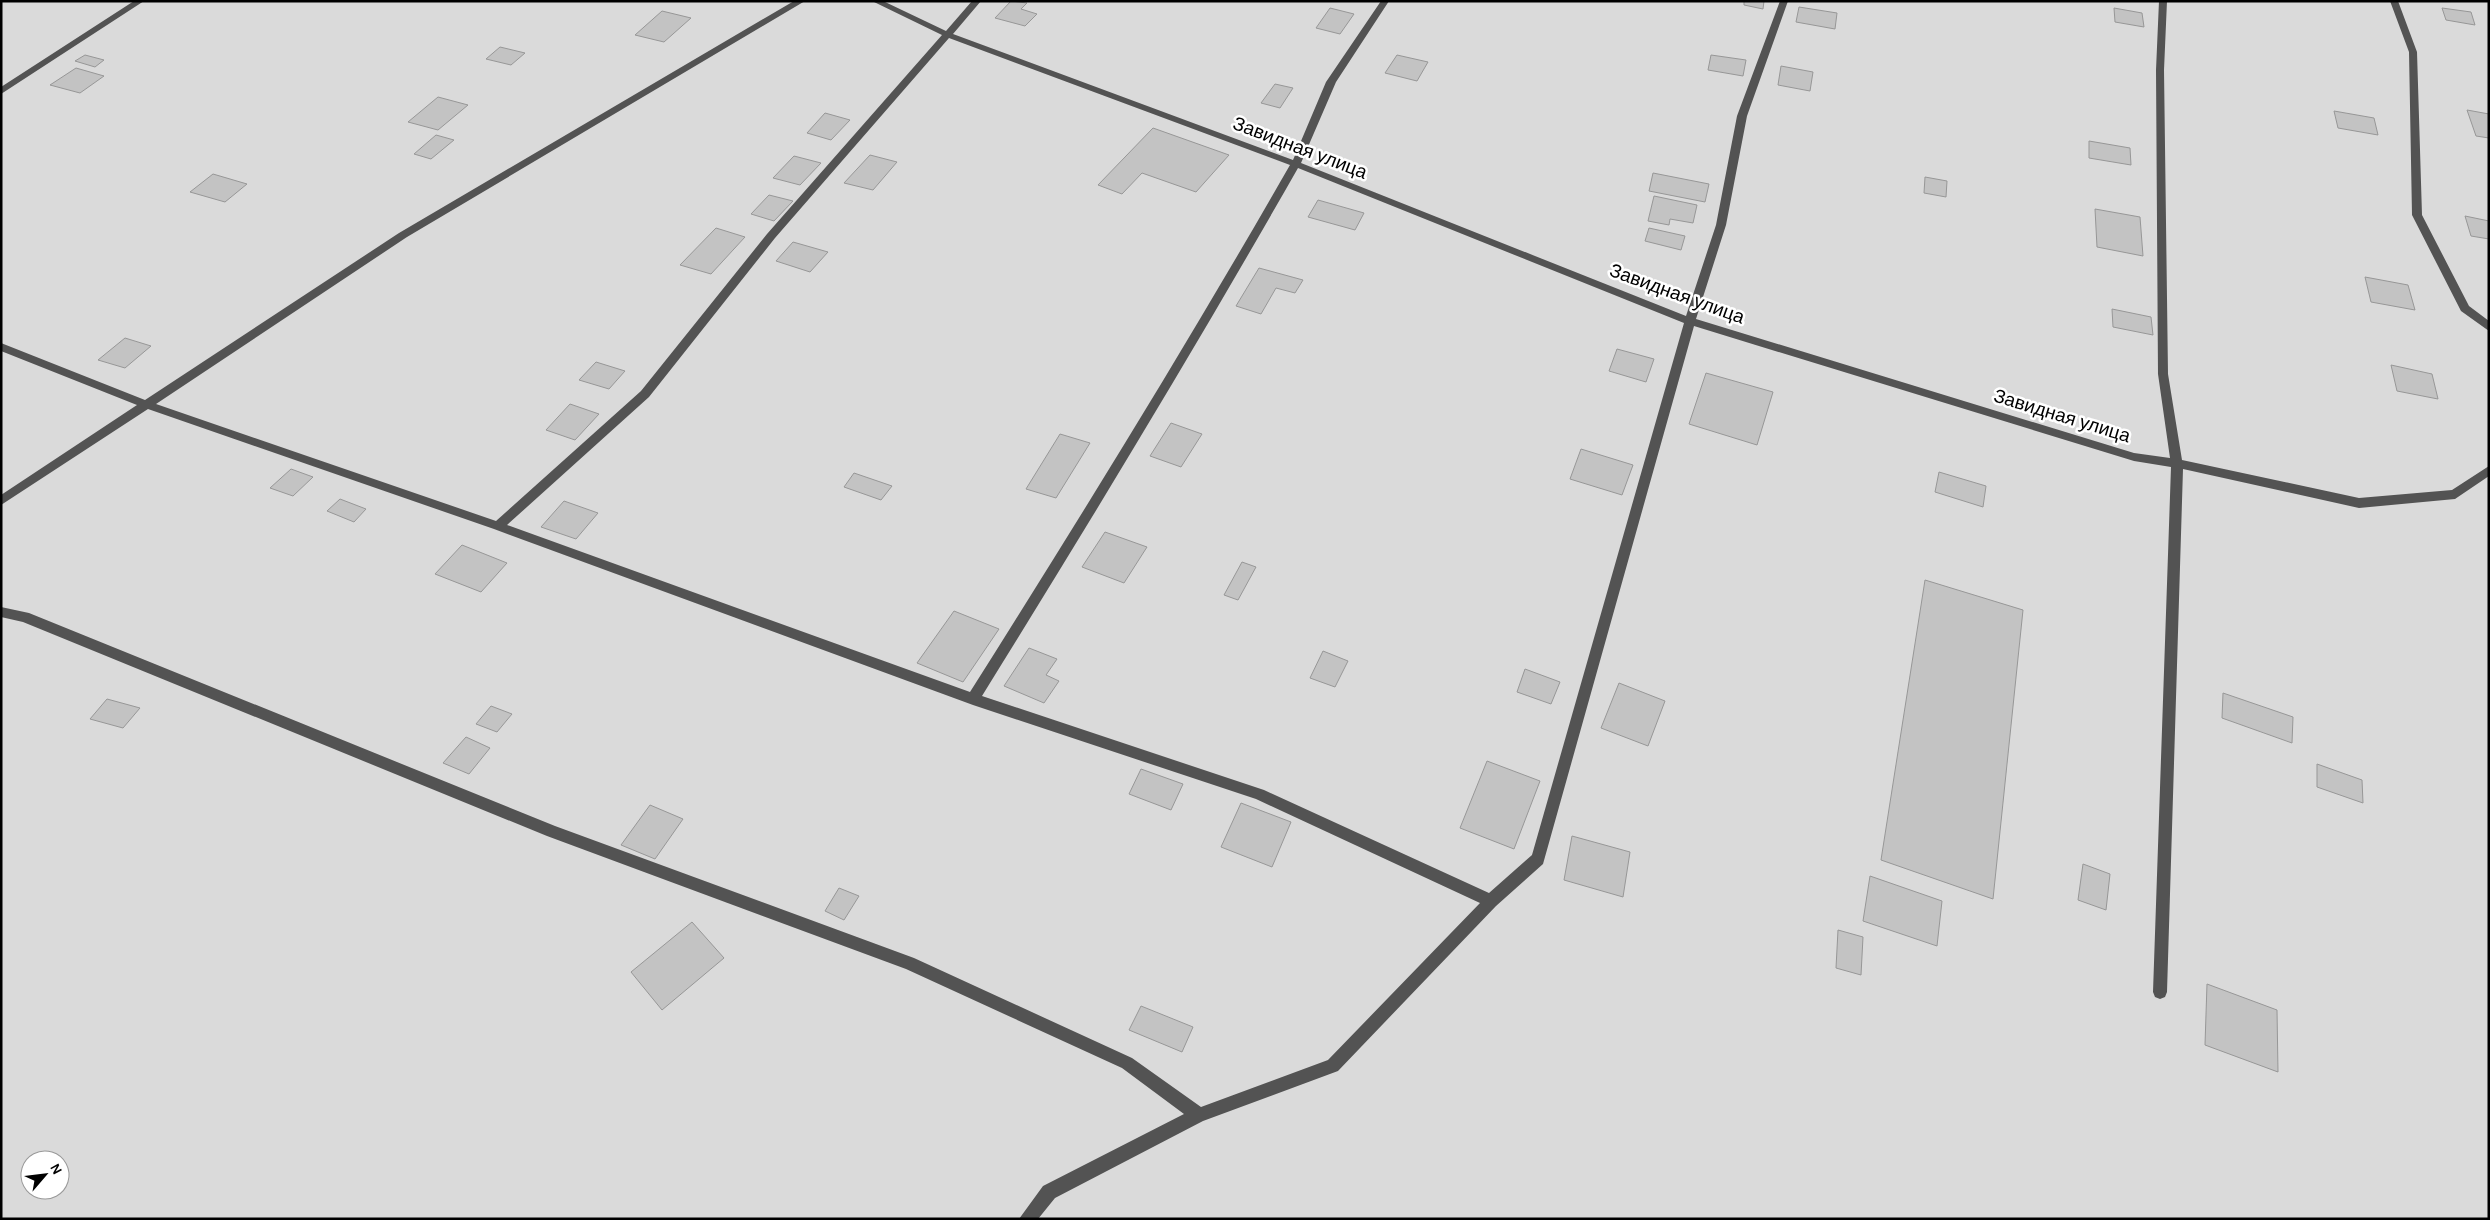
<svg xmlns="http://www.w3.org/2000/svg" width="2490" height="1220" viewBox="0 0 2490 1220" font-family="Karla,sans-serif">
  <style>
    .green { fill: #dadada; fill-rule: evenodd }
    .building { fill: #c3c3c3; stroke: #979797 }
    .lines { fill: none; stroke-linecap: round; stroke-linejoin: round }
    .minor { fill: #535353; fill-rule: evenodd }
    .labels { text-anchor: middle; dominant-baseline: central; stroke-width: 5; stroke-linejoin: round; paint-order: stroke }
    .street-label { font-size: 19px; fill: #000; stroke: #fff }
  </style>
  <rect width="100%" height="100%" fill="#fff"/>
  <path class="green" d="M 1,1 L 2489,1 L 2488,1219 L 1,1219 ZM 30,1160 L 60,1160 L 60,1190 L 30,1190 Z"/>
  <path class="building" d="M 1011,1 L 1027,3 L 1021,9 L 1037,14 L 1025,26 L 995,18 Z
    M 1744,1 L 1764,1 L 1763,9 L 1744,5 Z
    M 1799,7 L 1837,13 L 1835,29 L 1796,22 Z
    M 1330,8 L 1354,14 L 1340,34 L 1316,28 Z
    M 2114,8 L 2142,13 L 2144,27 L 2115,22 Z
    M 2442,8 L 2471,12 L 2475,25 L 2446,20 Z
    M 662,11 L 691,18 L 664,42 L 635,35 Z
    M 500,47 L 525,53 L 511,65 L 486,59 Z
    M 85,55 L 104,60 L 95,67 L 75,61 Z
    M 1397,55 L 1428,62 L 1417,81 L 1385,73 Z
    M 1711,55 L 1746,60 L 1743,76 L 1708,70 Z
    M 1781,66 L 1813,72 L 1810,91 L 1778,85 Z
    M 76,68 L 104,76 L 80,93 L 50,85 Z
    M 1275,84 L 1293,88 L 1280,108 L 1261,103 Z
    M 438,97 L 468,105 L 438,130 L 408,122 Z
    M 2467,110 L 2489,114 L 2489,138 L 2476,136 Z
    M 2334,111 L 2374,118 L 2378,135 L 2338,128 Z
    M 825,113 L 850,120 L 831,140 L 807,133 Z
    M 1153,128 L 1229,155 L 1196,192 L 1142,173 L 1122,194 L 1098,185 Z
    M 436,135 L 454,140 L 431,159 L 414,154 Z
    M 2089,141 L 2130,148 L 2131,165 L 2089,158 Z
    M 870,155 L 897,162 L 873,190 L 844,183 Z
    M 794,156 L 821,163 L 800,185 L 773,178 Z
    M 1653,173 L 1709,184 L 1705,202 L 1649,191 Z
    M 213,174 L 247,184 L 225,202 L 190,192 Z
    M 1925,177 L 1947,181 L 1946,197 L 1924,193 Z
    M 769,195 L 793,201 L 774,221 L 751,214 Z
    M 1654,196 L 1697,205 L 1693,223 L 1670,219 L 1669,225 L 1648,221 Z
    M 1318,200 L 1364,213 L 1355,230 L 1308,217 Z
    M 2095,209 L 2140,217 L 2143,256 L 2097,247 Z
    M 2465,216 L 2489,221 L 2489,239 L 2471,236 Z
    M 716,228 L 745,237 L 711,274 L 680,265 Z
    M 1649,228 L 1685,236 L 1681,250 L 1645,241 Z
    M 793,242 L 828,252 L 810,272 L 776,261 Z
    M 1259,268 L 1303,280 L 1295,293 L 1276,288 L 1261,314 L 1236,306 Z
    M 2365,277 L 2408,285 L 2415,310 L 2371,302 Z
    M 2112,309 L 2151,317 L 2153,335 L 2113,327 Z
    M 125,338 L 151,346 L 125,368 L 98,360 Z
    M 1617,349 L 1654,359 L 1646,382 L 1609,371 Z
    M 596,362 L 625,371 L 609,389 L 579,380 Z
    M 2391,365 L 2432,374 L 2438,399 L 2397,391 Z
    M 1706,373 L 1773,392 L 1757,445 L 1689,424 Z
    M 570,404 L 599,414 L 575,440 L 546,430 Z
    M 1171,423 L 1202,434 L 1181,467 L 1150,456 Z
    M 1060,434 L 1090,443 L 1056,498 L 1026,489 Z
    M 1581,449 L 1633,465 L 1622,495 L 1570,479 Z
    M 291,469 L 313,477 L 293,496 L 270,488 Z
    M 1939,472 L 1986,486 L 1983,507 L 1935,492 Z
    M 854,473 L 892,486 L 881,500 L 844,487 Z
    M 340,499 L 366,509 L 354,522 L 327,511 Z
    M 564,501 L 598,513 L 576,539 L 541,527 Z
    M 1105,532 L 1147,547 L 1124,583 L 1082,567 Z
    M 462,545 L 507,563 L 481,592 L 435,574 Z
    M 1242,562 L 1256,567 L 1238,600 L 1224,595 Z
    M 1925,580 L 2023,610 L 1993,899 L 1881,860 Z
    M 954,611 L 999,629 L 963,682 L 917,663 Z
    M 1029,648 L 1057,659 L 1046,675 L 1059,681 L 1044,703 L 1004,686 Z
    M 1323,651 L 1348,661 L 1335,687 L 1310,678 Z
    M 1525,669 L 1560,682 L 1551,704 L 1517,692 Z
    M 1619,683 L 1665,701 L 1648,746 L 1601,728 Z
    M 2223,693 L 2293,717 L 2292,743 L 2222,718 Z
    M 107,699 L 140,708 L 123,728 L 90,719 Z
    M 491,706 L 512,714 L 497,732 L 476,724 Z
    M 466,737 L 490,748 L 469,774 L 443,763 Z
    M 1487,761 L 1540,781 L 1514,849 L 1460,828 Z
    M 2317,764 L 2362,780 L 2363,803 L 2317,787 Z
    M 1141,769 L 1183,784 L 1171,810 L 1129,794 Z
    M 1241,803 L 1291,822 L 1272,867 L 1221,847 Z
    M 650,805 L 683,819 L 655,859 L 621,845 Z
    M 1572,836 L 1630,852 L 1623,897 L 1564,880 Z
    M 2083,864 L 2110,874 L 2106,910 L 2078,900 Z
    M 1870,876 L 1942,901 L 1937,946 L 1863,921 Z
    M 839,888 L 859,896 L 844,920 L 825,911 Z
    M 692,922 L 724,958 L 662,1010 L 631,972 Z
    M 1838,930 L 1863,937 L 1861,975 L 1836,968 Z
    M 2207,984 L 2277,1010 L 2278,1072 L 2205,1045 Z
    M 1141,1006 L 1193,1027 L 1182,1052 L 1129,1030 Z"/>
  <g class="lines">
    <path class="minor" d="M 134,1 L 144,1 L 1,94 L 1,87 Z
      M 794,1 L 805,1 L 407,237 L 156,404 L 496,521 L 641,391 L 767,234 L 942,35 L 872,1 L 883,1 L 946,31 L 972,1 L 981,1 L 953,34 L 1293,160 L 1326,82 L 1381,1 L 1389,1 L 1336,82 L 1301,163 L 1686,316 L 1716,225 L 1737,116 L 1780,1 L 1788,1 L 1747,116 L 1726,225 L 1696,319 L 2134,453 L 2170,458 L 2158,374 L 2156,70 L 2159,1 L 2167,1 L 2164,70 L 2168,374 L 2182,460 L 2359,498 L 2452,490 L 2489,466 L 2489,476 L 2455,499 L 2359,508 L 2183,469 L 2167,992 L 2165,997 L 2160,999 L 2155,997 L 2153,992 L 2171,467 L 2134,461 L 1694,326 L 1543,864 L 1496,906 L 1338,1071 L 1203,1121 L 1055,1198 L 1038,1219 L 1019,1219 L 1043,1186 L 1184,1114 L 1122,1068 L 906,969 L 547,836 L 23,622 L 1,617 L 1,607 L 29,613 L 555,826 L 914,958 L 1132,1058 L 1201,1107 L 1328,1060 L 1480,903 L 1256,799 L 973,705 L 494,529 L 148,409 L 1,505 L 1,495 L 137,405 L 1,351 L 1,343 L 145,400 L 399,233 ZM 949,38 L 1290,165 C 1188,343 1080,518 970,692 L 507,525 L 649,397 L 775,238 ZM 1298,168 L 1684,323 L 1532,855 L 1489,893 L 1264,790 L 982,696 C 1090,522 1196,347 1298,168 Z
      M 2390,1 L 2398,1 L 2417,52 L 2422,215 L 2469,306 L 2489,321 L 2489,331 L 2461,311 L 2412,215 L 2409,52 Z"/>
  </g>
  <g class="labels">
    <g class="street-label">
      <text transform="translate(1300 148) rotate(21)">Завидная улица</text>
      <text transform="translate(1677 294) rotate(20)">Завидная улица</text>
      <text transform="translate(2062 416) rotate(17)">Завидная улица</text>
    </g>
  </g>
  <rect width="2490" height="1220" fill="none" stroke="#000000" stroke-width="5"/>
  <g transform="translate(45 1175) rotate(62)"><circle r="24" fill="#ffffff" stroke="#999999"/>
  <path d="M0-4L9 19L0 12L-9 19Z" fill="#000000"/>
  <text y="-8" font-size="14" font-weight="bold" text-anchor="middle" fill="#000000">N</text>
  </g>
</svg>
